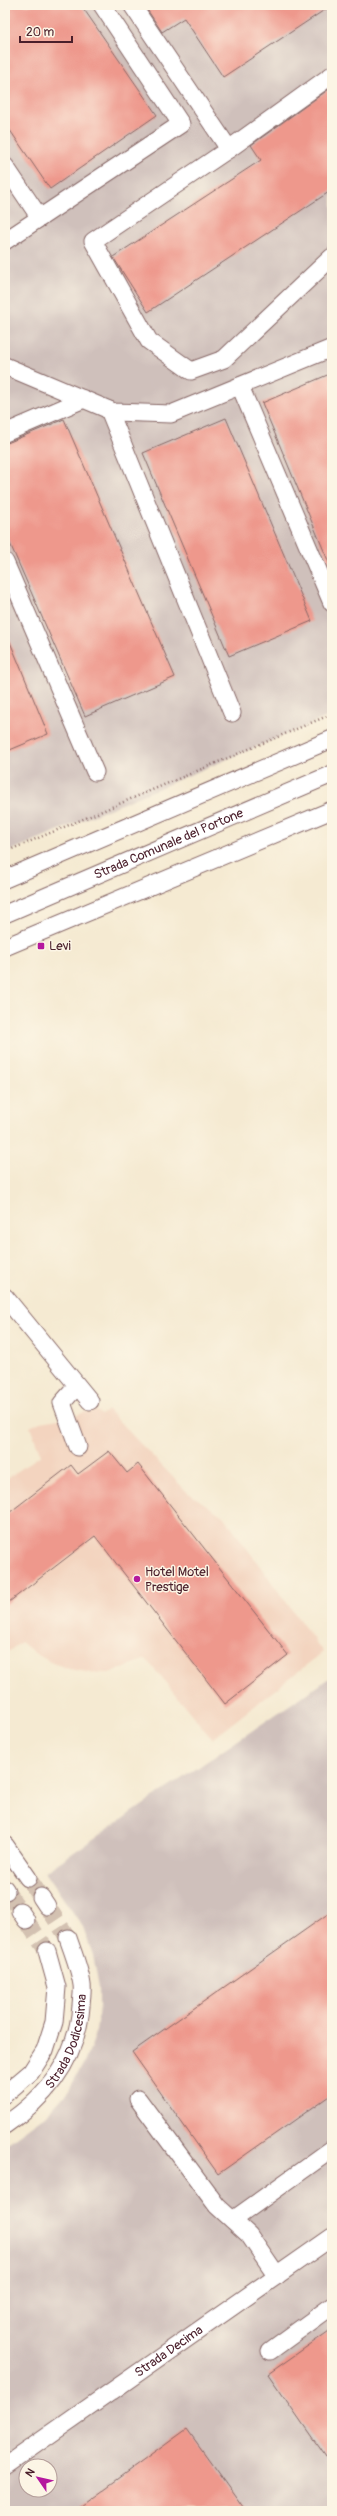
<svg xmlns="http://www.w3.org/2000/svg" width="337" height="2516" viewBox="0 0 337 2516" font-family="Pangolin,sans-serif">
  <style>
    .built { fill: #f3d4bf }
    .industrial { fill: #cfc0bb; fill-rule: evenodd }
    .building { fill: #ee988c }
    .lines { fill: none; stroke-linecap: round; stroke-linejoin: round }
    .minor-tunnel { stroke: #d3c1b1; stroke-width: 17; stroke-dasharray: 17 8; stroke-linecap: butt }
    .minor-casing { stroke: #866665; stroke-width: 19 }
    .path { stroke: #866665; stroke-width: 2.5; stroke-dasharray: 1 3; stroke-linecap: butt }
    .minor { stroke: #fff; stroke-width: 17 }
    .poi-dot { fill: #b5179e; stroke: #fcf5e5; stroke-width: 1.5 }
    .labels { text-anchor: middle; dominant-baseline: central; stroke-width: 3; stroke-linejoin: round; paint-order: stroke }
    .street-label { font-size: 13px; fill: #4a1f2b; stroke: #fcf5e5 }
    .poi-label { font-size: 13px; fill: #4a1f2b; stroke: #fcf5e5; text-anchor: start }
  </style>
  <rect width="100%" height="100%" fill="#fcf5e5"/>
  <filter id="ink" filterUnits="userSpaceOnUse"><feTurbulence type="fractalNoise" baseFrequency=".025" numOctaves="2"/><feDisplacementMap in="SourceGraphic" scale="8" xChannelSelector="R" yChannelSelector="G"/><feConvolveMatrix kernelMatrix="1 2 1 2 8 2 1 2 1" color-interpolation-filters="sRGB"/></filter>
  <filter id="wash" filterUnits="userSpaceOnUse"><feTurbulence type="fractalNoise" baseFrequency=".012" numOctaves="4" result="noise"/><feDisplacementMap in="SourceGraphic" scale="16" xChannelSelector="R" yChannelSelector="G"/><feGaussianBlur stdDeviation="0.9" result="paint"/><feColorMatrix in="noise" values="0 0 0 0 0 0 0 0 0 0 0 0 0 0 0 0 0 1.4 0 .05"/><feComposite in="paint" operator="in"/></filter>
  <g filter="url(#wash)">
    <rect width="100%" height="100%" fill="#f5ead2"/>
    <path class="built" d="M 108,1410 L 187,1492 L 223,1516 L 323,1652 L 212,1739 L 146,1659 L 109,1673 L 87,1672 L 69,1669 L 51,1662 L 36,1654 L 21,1642 L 5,1654 L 5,1480 L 41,1455 L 30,1427 L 40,1422 L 71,1417 L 85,1412 L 97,1411 L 101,1415 Z"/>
    <path class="industrial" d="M 5,5 L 332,5 L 332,715 L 5,853 Z
      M 332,1676 L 332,2511 L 5,2511 L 5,2145 L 46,2115 L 67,2093 L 85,2061 L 96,2030 L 99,2008 L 99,1988 L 93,1955 L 83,1927 L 45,1872 ZM 26,2466 L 50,2466 L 50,2490 L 26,2490 Z"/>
    <g id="blocks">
      <path class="building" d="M 5,5 L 81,5 L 157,115 L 50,189 L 5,123 Z
        M 144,5 L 332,5 L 223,77 L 184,18 L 162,32 Z
        M 332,87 L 332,190 L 148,312 L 113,257 L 261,160 L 251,145 Z
        M 332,373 L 332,570 L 262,403 Z
        M 226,418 L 312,621 L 229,656 L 143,453 Z
        M 64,419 L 175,677 L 85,716 L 5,532 L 5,444 Z
        M 5,630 L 48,734 L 5,752 Z
        M 109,1451 L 127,1473 L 138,1464 L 288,1655 L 225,1704 L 95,1536 L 5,1605 L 5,1516 L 71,1465 L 78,1474 Z
        M 332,1911 L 332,2094 L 218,2174 L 132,2052 Z
        M 332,2329 L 332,2466 L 268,2374 Z
        M 187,2429 L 246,2511 L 74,2511 Z"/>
    </g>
  </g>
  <g filter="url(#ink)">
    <use href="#blocks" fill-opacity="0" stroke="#866665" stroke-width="1"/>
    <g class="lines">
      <path class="minor-tunnel" d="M 28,1878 L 41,1897
        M 6,1891 L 20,1911
        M 47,1906 L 68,1938
        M 26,1920 L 47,1951"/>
      <defs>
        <g id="minor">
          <path d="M 132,5 L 229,149 L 93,241 L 149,341 L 191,371 L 224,359 L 332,257"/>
          <path d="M 229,149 L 332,75"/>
          <path d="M 5,166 L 40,218"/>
          <path d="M 5,241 L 181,124 L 102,5"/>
          <path d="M 5,366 L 114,412 L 171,414 L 332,348"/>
          <path d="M 240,386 L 332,603"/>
          <path d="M 109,410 L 232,713"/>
          <path d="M 5,433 L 84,399"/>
          <path d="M 5,562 L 95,772"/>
          <path d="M 5,879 L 332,739"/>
          <path id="s1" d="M 5,914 L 332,774"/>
          <path d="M 5,947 L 332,810"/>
          <path d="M 5,1297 L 90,1401"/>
          <path d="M 77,1386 L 62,1403 L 78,1447"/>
          <path d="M 5,1845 L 28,1878"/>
          <path d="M 5,1889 L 6,1891"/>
          <path d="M 41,1897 L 47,1906"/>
          <path d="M 20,1911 L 26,1920"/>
          <path d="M 5,2094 L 31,2072 L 45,2050 L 54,2022 L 57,1987 L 47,1951"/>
          <path d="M 138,2099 L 217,2206 L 249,2235 L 277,2276"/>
          <path id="s2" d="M 5,2125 C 48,2096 77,2059 81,2006 C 81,2000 83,1992 82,1985 C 80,1970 73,1953 68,1938"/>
          <path d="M 233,2220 L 332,2149"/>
          <path d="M 270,2351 L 332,2306"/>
          <path id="s3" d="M 5,2466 L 332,2237"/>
        </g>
      </defs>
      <use href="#minor" class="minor-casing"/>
      <path class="path" d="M 5,852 L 332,714"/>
      <use href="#minor" class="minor"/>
    </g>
  </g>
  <g class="poi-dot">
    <rect x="37" y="942" width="8" height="8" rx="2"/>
    <circle cx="137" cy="1579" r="4"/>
  </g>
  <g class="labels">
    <g class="street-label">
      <text stroke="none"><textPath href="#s1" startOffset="178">Strada Comunale del Portone</textPath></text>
      <text stroke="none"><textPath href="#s2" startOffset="108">Strada Dodicesima</textPath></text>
      <text stroke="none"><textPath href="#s3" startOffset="200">Strada Decima</textPath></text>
    </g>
    <g class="poi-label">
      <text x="49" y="946">Levi</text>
      <text x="145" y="1572">Hotel Motel<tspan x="145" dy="15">Prestige</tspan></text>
    </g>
  </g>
  <rect width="337" height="2516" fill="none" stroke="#fcf5e5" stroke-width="20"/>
  <g transform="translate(38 2478) rotate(304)"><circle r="19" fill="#fcf5e5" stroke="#b59f9b"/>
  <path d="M0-3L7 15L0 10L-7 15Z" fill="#b5179e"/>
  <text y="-6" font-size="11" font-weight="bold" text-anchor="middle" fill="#4a1f2b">N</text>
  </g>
  <path d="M20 36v6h52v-6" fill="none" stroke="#4a1f2b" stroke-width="2"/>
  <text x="26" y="36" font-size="12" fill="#4a1f2b" stroke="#fcf5e5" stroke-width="3" paint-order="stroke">20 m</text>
</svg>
